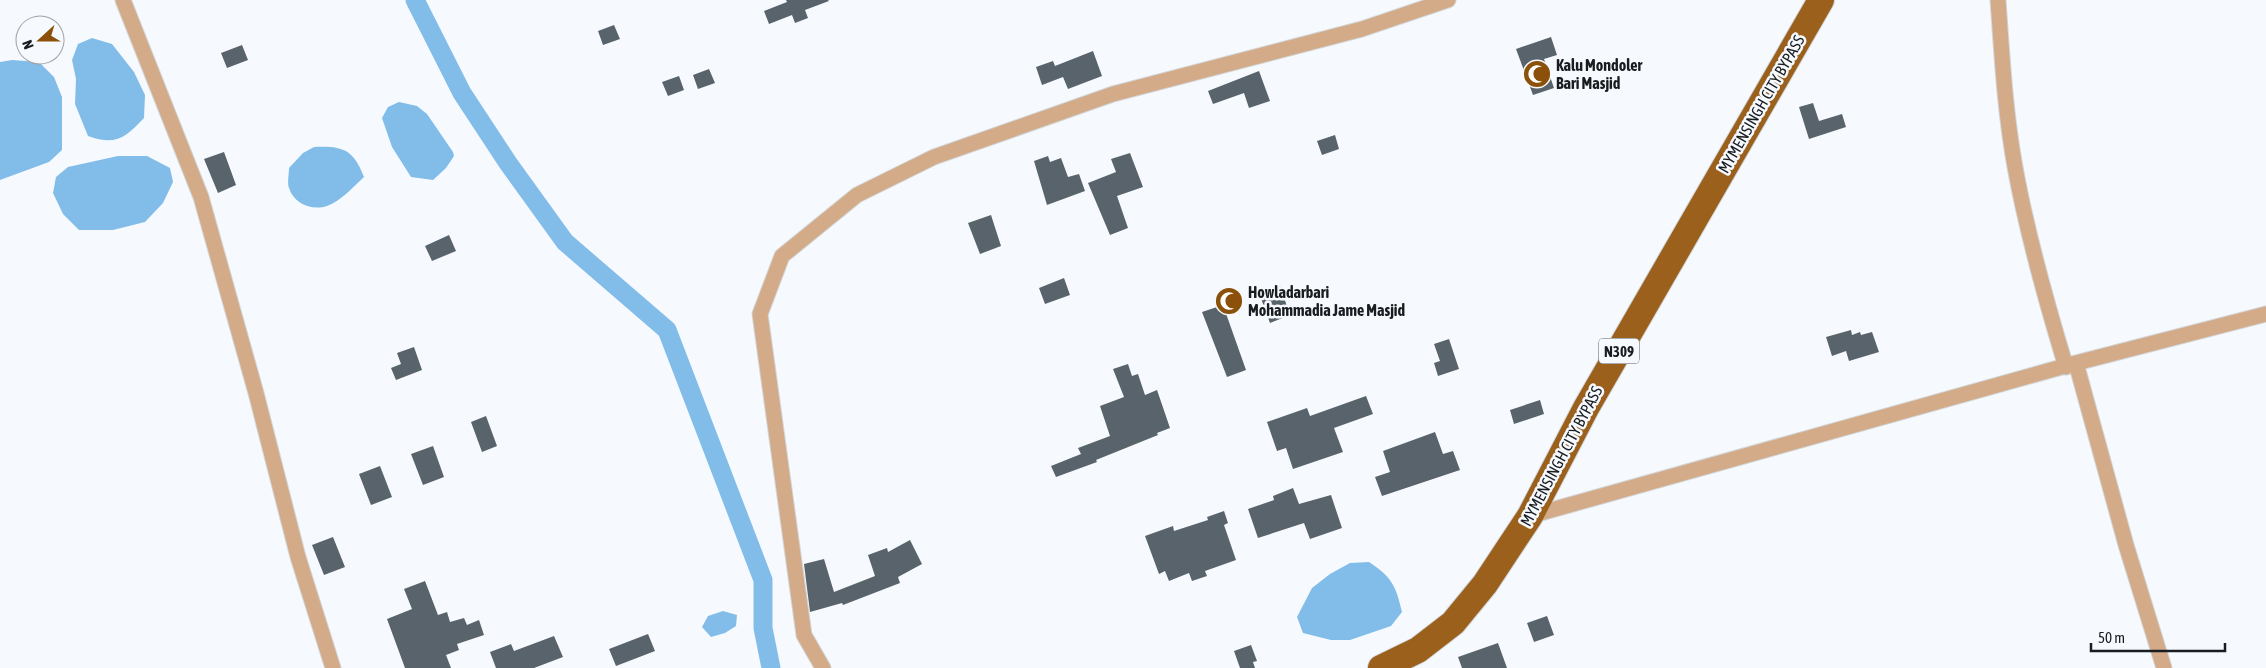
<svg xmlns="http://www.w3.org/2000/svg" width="2266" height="668" viewBox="0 0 2266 668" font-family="'Asap Condensed',sans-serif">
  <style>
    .water { fill: #82bdea }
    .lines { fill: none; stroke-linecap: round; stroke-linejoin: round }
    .canal { stroke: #82bdea; stroke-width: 19 }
    .building { fill: #59636b }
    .minor-casing { stroke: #d3d7da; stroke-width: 17 }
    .trunk-casing { stroke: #d3d7da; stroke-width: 28 }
    .minor { stroke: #d3ab88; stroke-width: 15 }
    .trunk { stroke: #9b601c; stroke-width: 26 }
    .labels { text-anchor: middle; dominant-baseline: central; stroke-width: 5; stroke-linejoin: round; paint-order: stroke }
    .shield { fill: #f6fafe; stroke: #5b5f63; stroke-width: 1 }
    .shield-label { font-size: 15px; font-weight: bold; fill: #191d20 }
    .poi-label { font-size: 16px; font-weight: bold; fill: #191d20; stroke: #f6fafe; text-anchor: start }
    .street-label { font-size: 16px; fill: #191d20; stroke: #f6fafe }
  </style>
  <rect width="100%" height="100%" fill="#f6fafe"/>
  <path class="water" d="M 92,38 L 112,44 L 134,72 L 145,95 L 144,118 C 125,138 116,146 88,136 L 75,104 L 76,79 L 72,60 L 78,44 Z
    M 12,60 L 39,62 L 54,77 L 62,97 L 62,150 L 49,162 L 0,180 L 0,62 Z
    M 399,102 L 417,106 L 427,114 L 453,152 L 454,156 L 446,168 L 433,180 L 411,177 L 392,147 L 382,118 L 388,107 Z
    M 314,147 C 343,146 353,149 364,177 C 353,187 341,201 327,206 C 312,211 294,204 289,188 C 287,183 289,174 289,168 L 303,153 Z
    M 118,156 L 147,156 L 170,168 L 173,182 L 163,203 L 145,222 L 113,230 L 79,230 L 63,214 L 53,193 L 56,177 L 68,167 Z
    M 1369,562 C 1392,577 1396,586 1402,612 L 1391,626 L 1350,640 L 1331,640 L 1303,633 L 1297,617 L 1312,588 L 1330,574 L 1350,563 Z
    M 723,611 L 737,615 L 736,626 L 725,633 L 711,637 L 702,627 L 708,616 Z"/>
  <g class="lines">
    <path class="canal" d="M 415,0 L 462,93 L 508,163 L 565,242 L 667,330 L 763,580 L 763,628 L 771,668"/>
  </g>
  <path class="building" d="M 786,0 L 828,0 L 829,1 L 805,10 L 808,18 L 795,23 L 792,15 L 769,24 L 764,11 L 787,2 Z
    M 614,25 L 620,39 L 603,45 L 598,31 Z
    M 1551,37 L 1557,55 L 1544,59 L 1554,88 L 1533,95 L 1516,49 Z
    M 242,45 L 248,60 L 227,68 L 221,53 Z
    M 1093,51 L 1102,76 L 1068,89 L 1063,77 L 1042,85 L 1036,67 L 1053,61 L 1055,66 Z
    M 709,69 L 715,83 L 698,89 L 693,75 Z
    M 1259,71 L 1270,101 L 1249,108 L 1244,93 L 1213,104 L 1208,91 Z
    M 679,76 L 684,90 L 668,96 L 662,82 Z
    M 1813,103 L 1819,121 L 1842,114 L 1846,127 L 1809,139 L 1799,107 Z
    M 1335,135 L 1339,149 L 1322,155 L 1317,141 Z
    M 224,152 L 236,185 L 218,193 L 204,159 Z
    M 1130,153 L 1143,187 L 1117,196 L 1128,228 L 1110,235 L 1088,183 L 1116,172 L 1111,159 Z
    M 1048,156 L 1050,162 L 1061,158 L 1068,177 L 1079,174 L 1085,191 L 1047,205 L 1034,161 Z
    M 991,215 L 1001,246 L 980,254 L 968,223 Z
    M 449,235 L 456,251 L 432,261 L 425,246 Z
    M 1064,278 L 1070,295 L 1045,304 L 1039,288 Z
    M 1280,286 L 1290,315 L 1270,323 L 1259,293 Z
    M 1223,305 L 1246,370 L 1227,377 L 1202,312 Z
    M 1851,330 L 1852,335 L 1860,332 L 1861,335 L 1872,332 L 1879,352 L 1849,361 L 1846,351 L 1832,356 L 1826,337 Z
    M 1449,339 L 1459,369 L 1438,376 L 1434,363 L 1440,361 L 1434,344 Z
    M 414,347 L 422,370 L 396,380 L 391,368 L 401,364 L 397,353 Z
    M 1128,364 L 1132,376 L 1138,374 L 1145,395 L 1157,390 L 1170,428 L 1157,433 L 1158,435 L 1096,460 L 1097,462 L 1056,477 L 1051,466 L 1081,454 L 1078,448 L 1110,436 L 1100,406 L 1124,397 L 1113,369 Z
    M 1366,396 L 1373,414 L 1334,428 L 1343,452 L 1293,469 L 1286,448 L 1277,451 L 1267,422 L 1307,408 L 1310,416 Z
    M 1540,400 L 1544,414 L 1514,424 L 1510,410 Z
    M 486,416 L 497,446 L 482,452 L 471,422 Z
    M 1435,432 L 1443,454 L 1453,451 L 1460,470 L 1382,496 L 1375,477 L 1390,472 L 1383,451 Z
    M 433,446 L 444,477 L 423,485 L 411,454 Z
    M 380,466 L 392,497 L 371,505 L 359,474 Z
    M 1293,488 L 1299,504 L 1331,495 L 1342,528 L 1310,539 L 1304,523 L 1258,538 L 1248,509 L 1274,500 L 1273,496 Z
    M 1224,511 L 1228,523 L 1224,525 L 1236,560 L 1205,571 L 1207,576 L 1192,581 L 1189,573 L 1169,581 L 1165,571 L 1159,574 L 1145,536 L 1173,526 L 1174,531 L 1208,520 L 1207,517 Z
    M 333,537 L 345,567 L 324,575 L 312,545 Z
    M 910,540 L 922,564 L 898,577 L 900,583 L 843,605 L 842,603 L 810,612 L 804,564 L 824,559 L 834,592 L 875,576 L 868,555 L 887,548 L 888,552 Z
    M 425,581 L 438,615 L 447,612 L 450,622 L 464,618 L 467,625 L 479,620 L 484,635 L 457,644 L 459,650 L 446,655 L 451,668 L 405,668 L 387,619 L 412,609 L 404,589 Z
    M 1547,616 L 1554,635 L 1534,642 L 1527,623 Z
    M 648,634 L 655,651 L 616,666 L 609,649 Z
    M 554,636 L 563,657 L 534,668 L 496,668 L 490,652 L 511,644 L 514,651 Z
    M 1498,643 L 1507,668 L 1462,668 L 1458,657 Z
    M 1251,645 L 1257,661 L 1253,662 L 1255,668 L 1240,668 L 1234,651 Z"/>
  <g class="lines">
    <defs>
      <path id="minor" d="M 123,0 L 201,197 L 256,393 L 298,557 L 333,668
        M 1998,0 C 2002,56 2005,112 2015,167 C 2027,234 2046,301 2066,367
        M 2076,363 L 2126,545 L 2164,668
        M 1530,516 L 2076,363 L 2266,314
        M 823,668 L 804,635 L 760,314 L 782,256 L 857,195 L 934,157 L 1113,94 L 1362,29 L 1448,0"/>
      <path id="trunk" d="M 1381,668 L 1418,650 L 1453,623 L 1485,584 L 1530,516 L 1586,408 L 1821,0"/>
    </defs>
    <use href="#minor" class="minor-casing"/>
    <use href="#trunk" class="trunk-casing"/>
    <use href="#minor" class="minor"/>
    <use href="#trunk" class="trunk"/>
  </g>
  <defs>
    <symbol id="mosque-disc" viewBox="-11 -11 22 22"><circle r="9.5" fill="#8b510a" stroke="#f6fafe"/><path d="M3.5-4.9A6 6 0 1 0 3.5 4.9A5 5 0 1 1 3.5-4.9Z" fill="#fff"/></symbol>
  </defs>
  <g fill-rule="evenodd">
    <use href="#mosque-disc" x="1521" y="58" width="32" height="32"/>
    <use href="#mosque-disc" x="1213" y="285" width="32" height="32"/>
  </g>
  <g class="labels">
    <rect class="shield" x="1599" y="338.5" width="40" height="25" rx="4"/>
    <g class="shield-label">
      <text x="1619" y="351">N309</text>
    </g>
    <g class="poi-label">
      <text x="1556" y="65">Kalu Mondoler<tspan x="1556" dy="18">Bari Masjid</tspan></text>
      <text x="1248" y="292">Howladarbari<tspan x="1248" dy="18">Mohammadia Jame Masjid</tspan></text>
    </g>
    <g class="street-label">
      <text transform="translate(1761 104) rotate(-60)">MYMENSINGH CITY BYPASS</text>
      <text transform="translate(1561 456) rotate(-62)">MYMENSINGH CITY BYPASS</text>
    </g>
  </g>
  <g transform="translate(40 40) rotate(249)"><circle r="24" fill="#f6fafe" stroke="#9ea2a5"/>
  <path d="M0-4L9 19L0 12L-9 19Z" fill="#8b510a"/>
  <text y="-8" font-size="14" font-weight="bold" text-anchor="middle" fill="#191d20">N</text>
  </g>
  <path d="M2091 643v8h134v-8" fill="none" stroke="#191d20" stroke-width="2.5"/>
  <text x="2098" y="643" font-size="15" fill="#191d20" stroke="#f6fafe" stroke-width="4" paint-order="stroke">50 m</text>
</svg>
